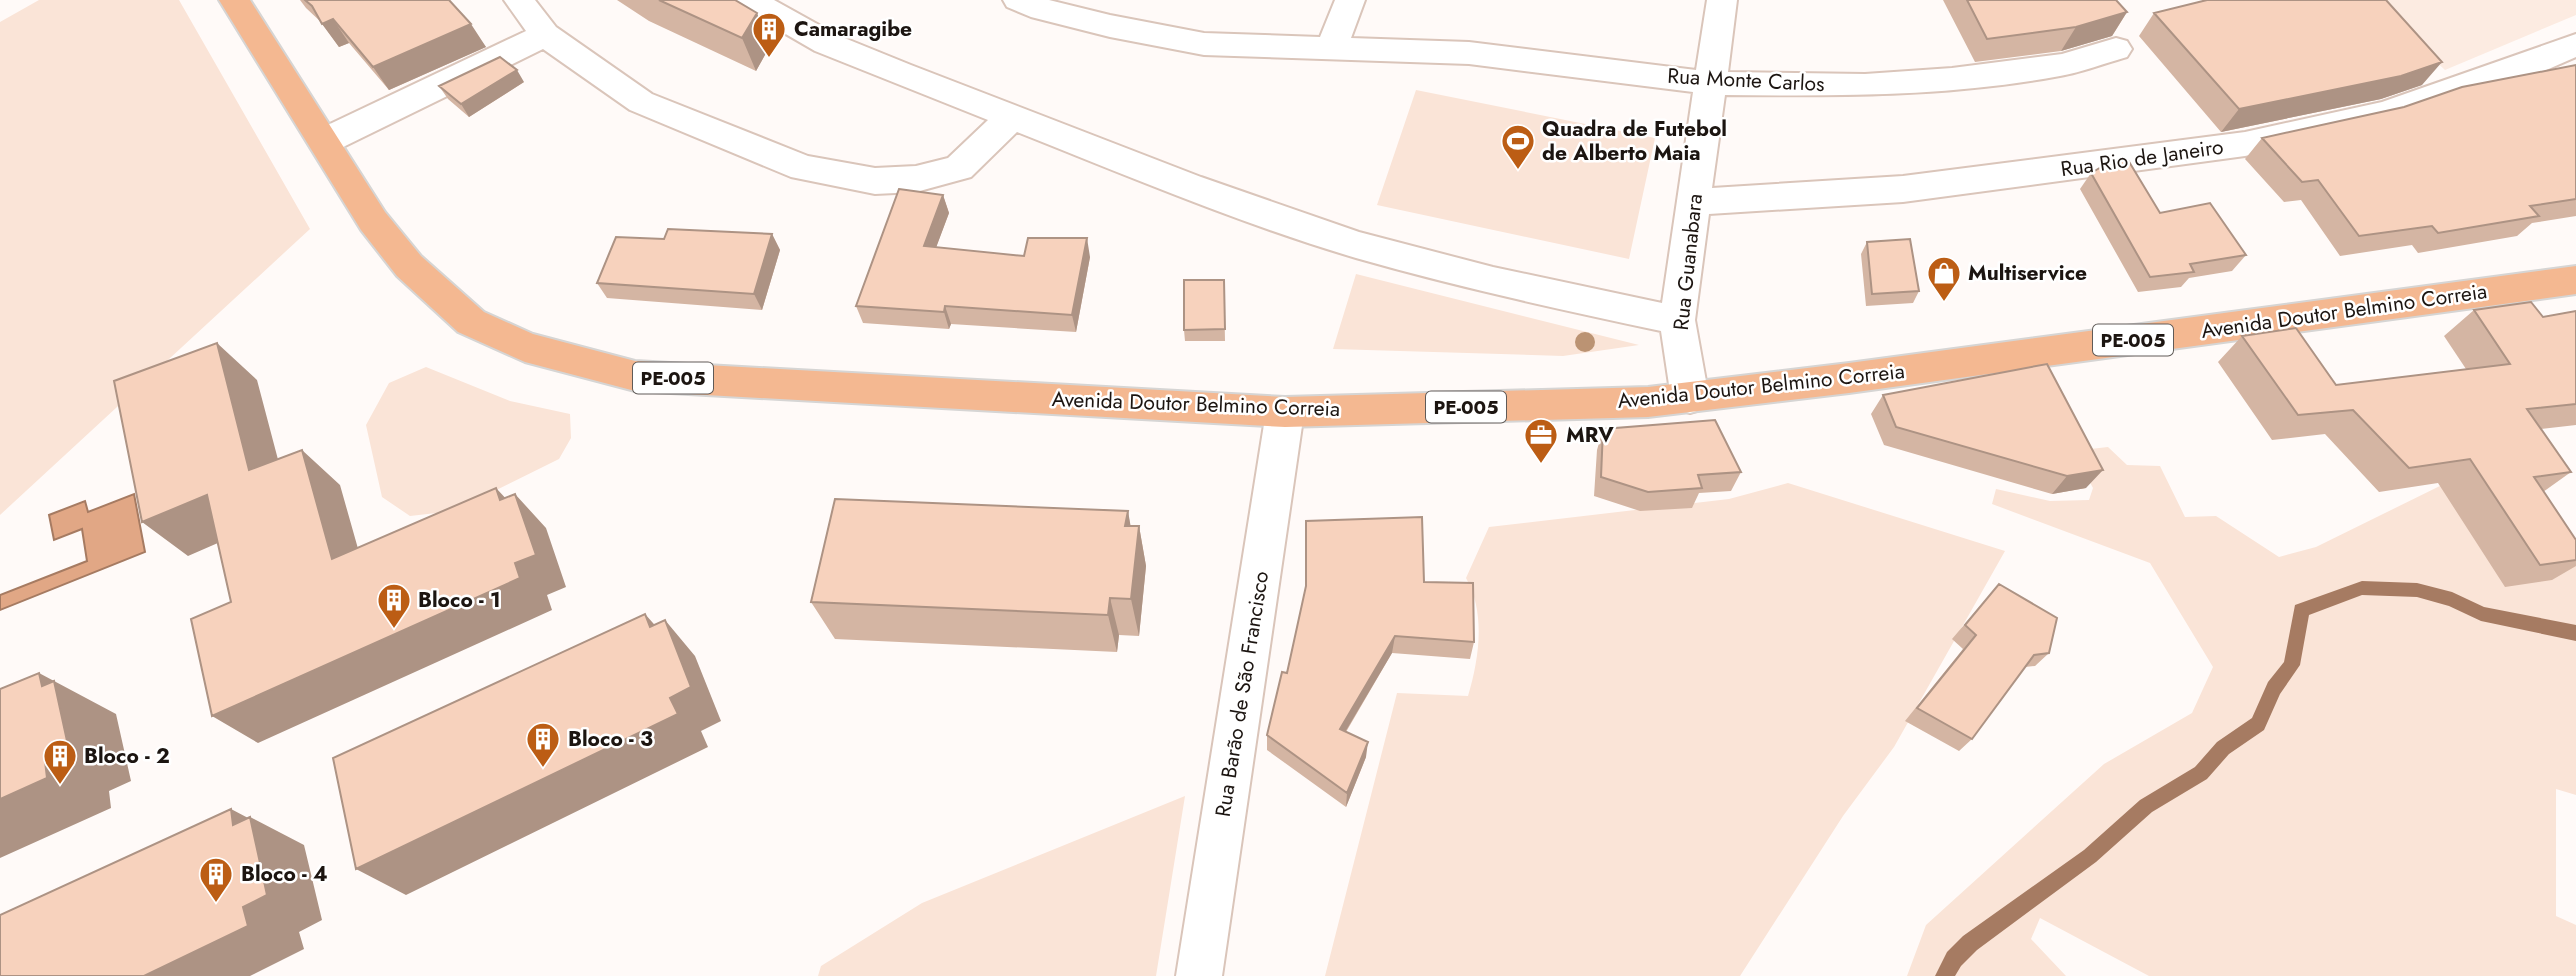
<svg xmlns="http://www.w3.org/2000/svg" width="2576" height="976" viewBox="0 0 2576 976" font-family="Jost,sans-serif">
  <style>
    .built { fill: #fcebe1 }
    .green { fill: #fae4d7 }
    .water { fill: #e1a785; stroke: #a67b62; stroke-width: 2 }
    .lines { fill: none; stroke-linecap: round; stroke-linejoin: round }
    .stream { fill: #a67b62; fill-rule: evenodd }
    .minor-casing { stroke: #dac5ba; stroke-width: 4 }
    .primary-casing { stroke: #d6d5d4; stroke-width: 4 }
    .minor { fill: #fff; fill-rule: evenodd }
    .primary { fill: #f4b891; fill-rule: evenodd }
    .tree { fill: #bb9373 }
    .wall { fill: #d4b5a3 }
    .shaded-wall { fill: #ad9384 }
    .building { fill: #f7d2bd; stroke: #ad9384; stroke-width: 2 }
    .labels { text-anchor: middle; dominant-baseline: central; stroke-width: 5; stroke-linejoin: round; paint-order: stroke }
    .shield { fill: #fff; stroke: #605b58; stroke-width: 2 }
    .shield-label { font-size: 19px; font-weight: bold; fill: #1c1511 }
    .poi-label { font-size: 21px; font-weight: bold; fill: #1c1511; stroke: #fff; text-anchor: start }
    .street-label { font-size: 21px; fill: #1c1511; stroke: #fff }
  </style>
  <rect width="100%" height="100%" fill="#fffaf8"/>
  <path class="built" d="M 2369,0 L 2576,0 L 2576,15 L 2445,70 Z"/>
  <path class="green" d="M 39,0 L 179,0 L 310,229 L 0,515 L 0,22 Z
    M 1416,90 L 1655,138 L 1629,259 L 1377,205 Z
    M 1356,274 L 1639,345 L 1563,356 L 1333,349 Z
    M 426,367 L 510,401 L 570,414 L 571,438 L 559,459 L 454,511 L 410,516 L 382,497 L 366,425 L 389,383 Z
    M 2108,447 L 2127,465 L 2160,466 L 2185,517 L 2216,516 L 2279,557 L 2316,547 L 2448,482 L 2576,542 L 2576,795 L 2556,789 L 2556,916 L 2576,925 L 2576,976 L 2149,976 L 2040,918 L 2031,939 L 2066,976 L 1907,976 L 1926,925 L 2104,764 L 2192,713 L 2213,667 L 2150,563 L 1992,504 L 1996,489 L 2050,501 L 2089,500 L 2093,488 L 2073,451 Z
    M 1788,483 L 2005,551 L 1894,747 L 1843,816 L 1740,976 L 1325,976 L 1397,693 L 1468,696 C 1479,659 1486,613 1466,578 L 1489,527 L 1729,499 Z
    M 1185,796 L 1156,976 L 818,976 L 821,966 L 922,903 Z"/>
  <path class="water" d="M 134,494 L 145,552 L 0,610 L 0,595 L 87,561 L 82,529 L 54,540 L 49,515 L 85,501 L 88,512 Z"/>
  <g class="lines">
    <path class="stream" d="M 2362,581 L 2417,583 L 2452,592 L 2484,607 L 2576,625 L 2576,641 L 2481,621 L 2449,606 L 2417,597 L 2362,595 L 2309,615 L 2300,665 L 2280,694 L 2264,730 L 2229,754 L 2207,779 L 2152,812 L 2096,862 L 1977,950 L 1961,966 L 1955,976 L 1935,976 L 1947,952 L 1963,936 L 2084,850 L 2140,800 L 2195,767 L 2217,742 L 2252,718 L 2268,682 L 2284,662 L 2295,605 Z"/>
    <defs>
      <path id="minor" d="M 504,0 L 535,0 L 556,27 L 652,94 L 808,156 L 875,168 L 916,166 L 948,158 L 988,120 L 815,51 L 739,7 L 735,0 L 774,0 L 837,35 L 911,65 L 1201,177 L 1359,232 L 1493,267 L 1662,303 L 1693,92 L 1469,64 L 1204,55 L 1110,37 L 1031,17 L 1007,7 L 1003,0 L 1049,0 L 1110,15 L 1204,33 L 1320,37 L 1335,0 L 1365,0 L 1351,38 L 1469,42 L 1696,70 L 1707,0 L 1737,0 L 1728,72 L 1865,74 L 1952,68 L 2062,54 L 2116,38 L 2127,41 L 2132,49 L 2127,57 C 2105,63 2083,72 2060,76 C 1949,97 1837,96 1725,95 L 1712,188 L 1903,176 L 2245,132 L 2382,102 L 2576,34 L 2576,57 L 2544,71 L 2385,125 L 2245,156 L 1903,202 L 1709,214 L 1695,320 L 1709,398 L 1703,409 L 1690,413 L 1677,409 L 1671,398 L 1661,331 C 1558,309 1457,287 1356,258 C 1241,224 1128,176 1017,132 L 971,177 L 916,192 L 875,194 L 791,177 L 630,110 L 543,49 L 337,150 L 325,153 L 313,150 L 309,141 L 313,132 L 526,31 Z
        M 1285,397 L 1298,401 L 1304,412 L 1222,976 L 1176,976 L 1266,412 L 1272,401 Z"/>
      <path id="primary" d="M 219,0 L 250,0 L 385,212 L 421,256 L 484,312 L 533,334 L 635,361 L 1285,397 L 1648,387 L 1849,363 L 2576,266 L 2576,294 L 1849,393 L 1648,417 L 1285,427 L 635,391 L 525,362 L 458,332 L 397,276 L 361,230 Z"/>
    </defs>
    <use href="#minor" class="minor-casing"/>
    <use href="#primary" class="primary-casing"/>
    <use href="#minor" class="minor"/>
    <use href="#primary" class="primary"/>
  </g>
  <circle class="tree" cx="1585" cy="342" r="10"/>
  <path class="wall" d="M 300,0 L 449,0 L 486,47 L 389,90 L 349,43 L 339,47 L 322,23 L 306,8 Z
    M 617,0 L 735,0 L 770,46 L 756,71 L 649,21 Z
    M 1943,0 L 2116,0 L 2127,12 L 2112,36 L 2061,51 L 1975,62 Z
    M 2154,13 L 2422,85 L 2381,99 L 2221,132 L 2139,36 Z
    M 2576,65 L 2576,216 L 2532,223 L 2517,236 L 2418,253 L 2412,245 L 2340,256 L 2301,200 L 2284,202 L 2245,159 L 2262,138 L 2404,107 Z
    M 524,82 L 469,117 L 448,99 L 439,86 Z
    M 2091,173 L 2160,213 L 2246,255 L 2232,271 L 2189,278 L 2181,287 L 2138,292 L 2080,189 Z
    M 943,195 L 949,213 L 936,247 L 1024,256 L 1090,257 L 1076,332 L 951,324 L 949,329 L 863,323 L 856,306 Z
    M 772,234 L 780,250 L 762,310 L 607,298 L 597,283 L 664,239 Z
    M 1867,242 L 1919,291 L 1913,303 L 1866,306 L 1861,254 Z
    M 1224,292 L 1225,341 L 1185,341 L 1184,330 Z
    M 2474,310 L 2543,317 L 2576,311 L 2576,425 L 2541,429 L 2571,472 L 2543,492 L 2576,540 L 2576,566 L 2552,580 L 2505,587 L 2438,483 L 2379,492 L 2325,434 L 2272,440 L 2218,362 L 2242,336 L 2336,385 L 2466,369 L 2444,336 Z
    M 2047,364 L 2086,488 L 2052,494 L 1884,445 L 1871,414 L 1883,395 Z
    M 1603,429 L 1741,472 L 1731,491 L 1699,493 L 1692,508 L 1640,511 L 1594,496 L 1597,450 Z
    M 1128,511 L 1130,526 L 1139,526 L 1146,566 L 1139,636 L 1119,635 L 1117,652 L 835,639 L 811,602 Z
    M 1424,582 L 1474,642 L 1470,659 L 1392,653 L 1346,732 L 1366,757 L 1346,807 L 1267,750 L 1267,735 L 1287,673 L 1306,588 Z
    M 1999,584 L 2049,653 L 2035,666 L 2025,667 L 1972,739 L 1959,751 L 1905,721 L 1963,649 L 1952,639 Z"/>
  <path class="shaded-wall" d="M 2127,12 L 2112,36 L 2061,51 L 2076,27 Z
    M 757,13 L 770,46 L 756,71 L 742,38 Z
    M 333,19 L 349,43 L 339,47 L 322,24 Z
    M 471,24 L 486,47 L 389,90 L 373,67 Z
    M 2442,62 L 2422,85 L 2381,99 L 2221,132 L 2239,109 Z
    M 517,70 L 524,82 L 469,117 L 461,104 Z
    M 943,195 L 949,213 L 930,264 L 924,246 Z
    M 772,234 L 780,250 L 762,310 L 754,294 Z
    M 1087,238 L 1090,257 L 1076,332 L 1072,315 Z
    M 945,306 L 951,324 L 949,329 L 944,312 Z
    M 217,343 L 257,380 L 290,505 L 249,470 Z
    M 302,450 L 340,485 L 370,591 L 332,559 Z
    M 2103,470 L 2086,488 L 2052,494 L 2067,476 Z
    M 496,488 L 523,517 L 515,494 L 546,528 L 566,587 L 547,595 L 552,610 L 258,743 L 212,716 L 515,563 L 500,500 Z
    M 207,495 L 250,529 L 188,556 L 142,522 Z
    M 1128,511 L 1135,551 L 1125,526 Z
    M 1139,526 L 1146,566 L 1139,636 L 1131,599 Z
    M 1110,598 L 1119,635 L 1117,652 L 1108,615 Z
    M 645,614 L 676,649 L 665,620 L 695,656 L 721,721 L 701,731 L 708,747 L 406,895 L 356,869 L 650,627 Z
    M 1395,636 L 1392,653 L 1338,744 L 1340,729 Z
    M 39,673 L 116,714 L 131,781 L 109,791 L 111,808 L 0,858 L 0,799 L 45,761 L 42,686 Z
    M 1368,742 L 1366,757 L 1346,807 L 1347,793 Z
    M 231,809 L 250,819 L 250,817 L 304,845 L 322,920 L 299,932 L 304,949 L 250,976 L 144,976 L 243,907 Z"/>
  <path class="building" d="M 305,0 L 449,0 L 471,24 L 373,67 L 333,19 L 322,24 L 312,6 Z
    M 659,0 L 735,0 L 757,13 L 742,38 Z
    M 1967,0 L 2116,0 L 2127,12 L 2076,27 L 1987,39 Z
    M 2207,0 L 2386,0 L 2442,62 L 2401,76 L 2239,109 L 2154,13 Z
    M 500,57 L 517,70 L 461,104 L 439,86 Z
    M 2576,65 L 2576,199 L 2530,206 L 2539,216 L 2438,233 L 2432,226 L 2359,236 L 2318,180 L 2302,182 L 2262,138 L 2404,107 L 2462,87 Z
    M 2128,160 L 2160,213 L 2210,203 L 2246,255 L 2190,264 L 2194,272 L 2150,277 L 2091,173 L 2110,162 Z
    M 899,189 L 943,195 L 924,246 L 1024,256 L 1028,238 L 1087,238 L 1072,315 L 945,306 L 944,312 L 856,306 Z
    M 668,229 L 772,234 L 754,294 L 597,283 L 616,237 L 664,239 Z
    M 1910,239 L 1919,291 L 1872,294 L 1867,242 Z
    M 1184,280 L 1224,280 L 1225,329 L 1184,330 Z
    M 2531,302 L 2543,317 L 2576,311 L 2576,404 L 2527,409 L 2571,472 L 2534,477 L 2576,540 L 2576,560 L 2540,565 L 2470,459 L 2409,468 L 2353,410 L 2298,415 L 2242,336 L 2296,328 L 2336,385 L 2510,364 L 2474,310 Z
    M 217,343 L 249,470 L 302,450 L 332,559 L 496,488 L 500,500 L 515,494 L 536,555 L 515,563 L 520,578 L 212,716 L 191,619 L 231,602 L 207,495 L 142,522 L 114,381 Z
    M 2047,364 L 2103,470 L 2067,476 L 1896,427 L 1883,395 Z
    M 1715,420 L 1741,472 L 1698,475 L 1702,488 L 1648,492 L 1601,477 L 1603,429 Z
    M 835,499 L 1128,511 L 1125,526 L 1139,526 L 1131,599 L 1110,598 L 1108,615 L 811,602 Z
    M 1422,517 L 1424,582 L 1473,583 L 1474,642 L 1395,636 L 1340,729 L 1368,742 L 1347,793 L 1267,735 L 1282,672 L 1287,673 L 1306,586 L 1306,521 Z
    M 1999,584 L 2057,618 L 2049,653 L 2034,655 L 1972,739 L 1917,708 L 1976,635 L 1965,625 Z
    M 645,614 L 650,627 L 665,620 L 691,687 L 670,698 L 678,714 L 356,869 L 333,758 Z
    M 39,673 L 42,686 L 54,681 L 69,750 L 45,761 L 47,778 L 0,799 L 0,689 Z
    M 231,809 L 233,825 L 250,817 L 267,895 L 243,907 L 248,926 L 144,976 L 0,976 L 0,915 Z"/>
  <defs>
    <symbol id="building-pin" viewBox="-11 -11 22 30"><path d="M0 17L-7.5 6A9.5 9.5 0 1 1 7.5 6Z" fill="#bc5d14" stroke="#fff"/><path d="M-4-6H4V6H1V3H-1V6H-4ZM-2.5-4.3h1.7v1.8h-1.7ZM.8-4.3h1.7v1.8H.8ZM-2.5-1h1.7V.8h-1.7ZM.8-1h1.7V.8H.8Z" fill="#fff"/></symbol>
    <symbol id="stadium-pin" viewBox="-11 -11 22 30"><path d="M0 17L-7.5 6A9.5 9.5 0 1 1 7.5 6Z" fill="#bc5d14" stroke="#fff"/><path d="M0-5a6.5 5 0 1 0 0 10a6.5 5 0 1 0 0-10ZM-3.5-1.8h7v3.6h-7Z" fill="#fff"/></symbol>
    <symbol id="shop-pin" viewBox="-11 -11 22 30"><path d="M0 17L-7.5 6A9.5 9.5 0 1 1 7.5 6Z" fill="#bc5d14" stroke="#fff"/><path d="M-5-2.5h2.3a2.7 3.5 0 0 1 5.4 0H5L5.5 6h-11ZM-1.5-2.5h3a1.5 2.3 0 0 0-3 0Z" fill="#fff"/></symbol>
    <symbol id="office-pin" viewBox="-11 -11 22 30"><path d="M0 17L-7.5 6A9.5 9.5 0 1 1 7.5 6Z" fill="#bc5d14" stroke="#fff"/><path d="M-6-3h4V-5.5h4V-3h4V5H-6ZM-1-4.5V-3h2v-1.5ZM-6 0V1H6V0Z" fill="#fff"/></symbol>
  </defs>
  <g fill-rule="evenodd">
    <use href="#building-pin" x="750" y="10" width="38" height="52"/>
    <use href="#stadium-pin" x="1499" y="122" width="38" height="52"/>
    <use href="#shop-pin" x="1925" y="254" width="38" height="52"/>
    <use href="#office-pin" x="1522" y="416" width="38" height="52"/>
    <use href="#building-pin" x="375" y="581" width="38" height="52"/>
    <use href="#building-pin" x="524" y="720" width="38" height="52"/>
    <use href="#building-pin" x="41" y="737" width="38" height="52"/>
    <use href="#building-pin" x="197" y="855" width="38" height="52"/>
  </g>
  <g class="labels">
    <g class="shield">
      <rect x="2093" y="324.5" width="80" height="31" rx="5"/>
      <rect x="633" y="362.5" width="80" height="31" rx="5"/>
      <rect x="1426" y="391.5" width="80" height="31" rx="5"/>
    </g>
    <g class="shield-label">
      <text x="2133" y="340">PE-005</text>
      <text x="673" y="378">PE-005</text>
      <text x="1466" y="407">PE-005</text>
    </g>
    <g class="poi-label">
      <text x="794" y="29">Camaragibe</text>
      <text x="1542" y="129">Quadra de Futebol<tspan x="1542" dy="24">de Alberto Maia</tspan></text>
      <text x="1968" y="273">Multiservice</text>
      <text x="1566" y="435">MRV</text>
      <text x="418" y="600">Bloco - 1</text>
      <text x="568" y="739">Bloco - 3</text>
      <text x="84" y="756">Bloco - 2</text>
      <text x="241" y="874">Bloco - 4</text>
    </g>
    <g class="street-label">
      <text transform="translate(1746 80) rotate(3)">Rua Monte Carlos</text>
      <text transform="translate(2142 158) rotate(-8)">Rua Rio de Janeiro</text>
      <text transform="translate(1688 262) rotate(-84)">Rua Guanabara</text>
      <text transform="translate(2344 311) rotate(-8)">Avenida Doutor Belmino Correia</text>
      <text transform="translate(1761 386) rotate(-6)">Avenida Doutor Belmino Correia</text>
      <text transform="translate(1196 404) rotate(2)">Avenida Doutor Belmino Correia</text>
      <text transform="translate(1242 694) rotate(-81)">Rua Barão de São Francisco</text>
    </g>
  </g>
</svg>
